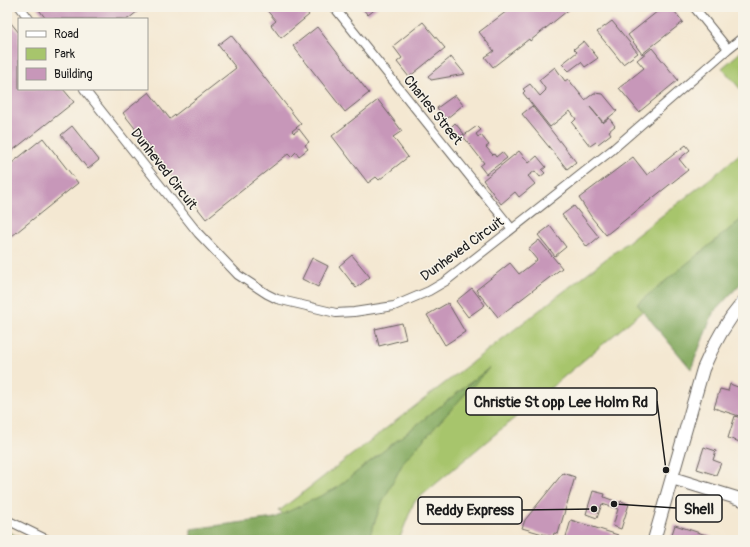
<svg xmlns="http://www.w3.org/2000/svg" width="750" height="547" viewBox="0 0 750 547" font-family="Pangolin,sans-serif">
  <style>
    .green { fill: #a7c56c; stroke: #627044 }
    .forest { fill: #85aa60; stroke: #50633e }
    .building { fill: #c797b9 }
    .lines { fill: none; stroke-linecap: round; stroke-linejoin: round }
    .street-casing { stroke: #68635c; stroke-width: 10 }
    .secondary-casing { stroke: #68635c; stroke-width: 14 }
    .street { stroke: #fff; stroke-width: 8 }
    .secondary { stroke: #fff; stroke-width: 12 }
    .labels { text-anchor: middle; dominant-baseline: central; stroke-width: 3; stroke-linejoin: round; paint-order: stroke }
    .street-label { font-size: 14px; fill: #1c1c1c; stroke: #f7f3e8 }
    .leader { fill: none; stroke: #1c1c1c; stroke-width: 1.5 }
    .callout-dot { fill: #1c1c1c; stroke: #f7f3e8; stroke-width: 1.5 }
    .callout { fill: #f7f3e8; stroke: #1c1c1c; stroke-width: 1.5 }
    .callout-label { font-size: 15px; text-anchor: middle; font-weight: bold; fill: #1c1c1c }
  </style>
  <rect width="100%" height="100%" fill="#f7f3e8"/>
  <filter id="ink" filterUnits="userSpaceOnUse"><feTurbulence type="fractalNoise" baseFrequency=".025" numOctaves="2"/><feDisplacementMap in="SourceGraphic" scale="8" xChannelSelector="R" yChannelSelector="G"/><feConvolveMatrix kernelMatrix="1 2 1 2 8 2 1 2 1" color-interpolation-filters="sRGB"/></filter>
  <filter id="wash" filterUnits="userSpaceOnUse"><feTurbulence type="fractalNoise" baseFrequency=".012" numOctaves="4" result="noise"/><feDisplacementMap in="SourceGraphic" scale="16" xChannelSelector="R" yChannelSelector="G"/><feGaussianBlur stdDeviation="0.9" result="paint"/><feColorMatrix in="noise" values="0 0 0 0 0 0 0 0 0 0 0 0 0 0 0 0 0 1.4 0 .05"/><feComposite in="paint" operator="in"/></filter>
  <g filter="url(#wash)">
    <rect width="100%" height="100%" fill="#f4e8d2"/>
    <path class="green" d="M 743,50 L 743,92 L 722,68 Z
      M 743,151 L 743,234 L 675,284 L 414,502 L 399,540 L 305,540 L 299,531 L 279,511 L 716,174 Z
      M 7,531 L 24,540 L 7,540 Z"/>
    <path class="forest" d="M 743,218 L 743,281 L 713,313 L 691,369 L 637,304 Z
      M 489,368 L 404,461 L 381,505 L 368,540 L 191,540 L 191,529 L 275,518 L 335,489 Z"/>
    <g id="blocks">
      <path class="building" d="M 37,7 L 143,7 L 128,19 L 46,19 Z
        M 264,7 L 303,7 L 309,15 L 281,38 L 271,25 L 276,21 Z
        M 361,7 L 378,7 L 368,15 Z
        M 504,7 L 572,7 L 530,41 L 529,39 L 493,67 L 485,57 L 494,51 L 479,32 L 507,11 Z
        M 663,7 L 671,7 L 683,22 L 642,54 L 628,35 Z
        M 7,18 L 19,33 L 19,89 L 63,89 L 74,102 L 7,155 Z
        M 612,21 L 638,53 L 623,64 L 597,32 Z
        M 423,22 L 445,48 L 409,77 L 397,62 L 402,58 L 393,46 Z
        M 317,27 L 369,93 L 345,112 L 293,46 Z
        M 231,35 L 301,124 L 292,131 L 294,133 L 299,129 L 309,142 L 305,145 L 308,149 L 299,156 L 296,152 L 291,157 L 288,154 L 206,219 L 123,113 L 149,92 L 170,119 L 236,68 L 218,45 Z
        M 584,41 L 598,58 L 585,67 L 581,62 L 569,71 L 562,64 L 577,52 L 574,49 Z
        M 652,48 L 678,80 L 639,112 L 619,88 L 644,68 L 637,60 Z
        M 451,57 L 465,74 L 431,80 L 428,76 Z
        M 555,67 L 565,81 L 568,79 L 585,100 L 594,93 L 603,94 L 617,111 L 603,122 L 590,107 L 603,123 L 609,118 L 615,126 L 609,131 L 611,134 L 598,144 L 596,142 L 590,146 L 572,123 L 576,119 L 570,111 L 550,127 L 523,93 L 525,91 L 523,89 L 530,84 L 540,96 L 546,90 L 539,80 Z
        M 455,95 L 463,105 L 446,119 L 437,108 Z
        M 378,100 L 402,131 L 393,137 L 408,157 L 379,180 L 376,177 L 368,183 L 332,136 Z
        M 532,106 L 576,162 L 567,169 L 522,114 Z
        M 455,123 L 464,134 L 459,138 L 451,127 Z
        M 72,126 L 99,160 L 88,169 L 61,135 Z
        M 477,126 L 481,130 L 476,134 L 478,137 L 481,135 L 489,145 L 486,147 L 493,155 L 494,154 L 496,157 L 502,152 L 507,158 L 486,174 L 480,166 L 484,163 L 463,136 Z
        M 43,138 L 78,183 L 7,240 L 7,167 Z
        M 686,145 L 690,150 L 679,159 L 688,170 L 606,235 L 592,218 L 579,198 L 633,157 L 647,175 Z
        M 519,151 L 529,163 L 537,156 L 546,167 L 542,170 L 545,173 L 540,177 L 535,171 L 528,176 L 535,184 L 519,197 L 515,192 L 501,204 L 483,180 Z
        M 574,206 L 599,237 L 587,247 L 562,215 Z
        M 550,226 L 566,247 L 555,256 L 538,235 Z
        M 539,240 L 562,268 L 498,317 L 476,290 L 510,263 L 519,274 L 537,260 L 528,249 Z
        M 352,255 L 370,277 L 356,288 L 339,266 Z
        M 312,258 L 328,266 L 318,287 L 302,279 Z
        M 472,288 L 485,305 L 468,317 L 456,301 Z
        M 448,303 L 465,332 L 445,345 L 427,315 Z
        M 402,323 L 406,339 L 379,346 L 375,329 Z
        M 730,384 L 743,389 L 743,404 L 739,416 L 714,408 L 720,389 L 728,391 Z
        M 735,416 L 743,419 L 743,443 L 728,438 Z
        M 704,447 L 716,451 L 713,460 L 721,463 L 716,475 L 697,469 Z
        M 563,473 L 575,477 L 558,534 L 554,533 L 553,537 L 522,528 L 525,520 Z
        M 593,491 L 605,494 L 604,497 L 620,503 L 621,501 L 629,504 L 621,529 L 613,526 L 618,509 L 602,504 L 597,518 L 586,514 Z
        M 571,520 L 618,535 L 616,540 L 565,540 Z
        M 675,525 L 722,540 L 670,540 Z"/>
    </g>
  </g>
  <g filter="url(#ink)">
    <use href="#blocks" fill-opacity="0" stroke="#68635c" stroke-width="1"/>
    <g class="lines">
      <defs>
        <path id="street" d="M 20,7 L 29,19
          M 334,7 L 512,229
          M 694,7 L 728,49
          M 84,89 L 198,233 L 238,275 L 267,294 L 277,299 L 336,313 L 354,312 L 394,306 L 429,291 L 446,281 L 612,150 L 728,49 L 743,37
          M 7,520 L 48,540"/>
        <path id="secondary" d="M 672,478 L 743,500
          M 654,540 L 703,369 C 713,345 726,322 743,302"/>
      </defs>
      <use href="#street" class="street-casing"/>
      <use href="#secondary" class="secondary-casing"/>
      <use href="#street" class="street"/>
      <use href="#secondary" class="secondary"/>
    </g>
  </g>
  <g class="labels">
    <g class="street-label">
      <text transform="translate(433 110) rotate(51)">Charles Street</text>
      <text transform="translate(164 169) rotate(52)">Dunheved Circuit</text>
      <text transform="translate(462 249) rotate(-36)">Dunheved Circuit</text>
    </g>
  </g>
  <path class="leader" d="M666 470L657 401M614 504L676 508M594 509L522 510"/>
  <g class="callout-dot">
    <circle cx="666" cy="470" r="4"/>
    <circle cx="614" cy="504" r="4"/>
    <circle cx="594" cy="509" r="4"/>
  </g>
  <g class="callout">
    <rect x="466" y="388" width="191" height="27" rx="4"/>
    <rect x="676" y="495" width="46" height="27" rx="4"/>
    <rect x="418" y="497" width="104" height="27" rx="4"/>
  </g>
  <g class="callout-label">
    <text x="561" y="407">Christie St opp Lee Holm Rd</text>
    <text x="699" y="514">Shell</text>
    <text x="470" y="515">Reddy Express</text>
  </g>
  <rect width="750" height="547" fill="none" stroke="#f7f3e8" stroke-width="24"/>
  <rect x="18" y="18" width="130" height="72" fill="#f7f3e8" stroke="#9f9d96"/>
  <rect x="26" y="31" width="20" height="6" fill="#ffffff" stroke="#9f9d96"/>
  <text x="54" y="38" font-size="12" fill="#1c1c1c">Road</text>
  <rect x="26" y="48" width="20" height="12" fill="#a7c56c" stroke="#9f9d96"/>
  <text x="54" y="58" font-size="12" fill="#1c1c1c">Park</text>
  <rect x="26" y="68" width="20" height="12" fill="#c797b9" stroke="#9f9d96"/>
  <text x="54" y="78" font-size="12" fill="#1c1c1c">Building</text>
</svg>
